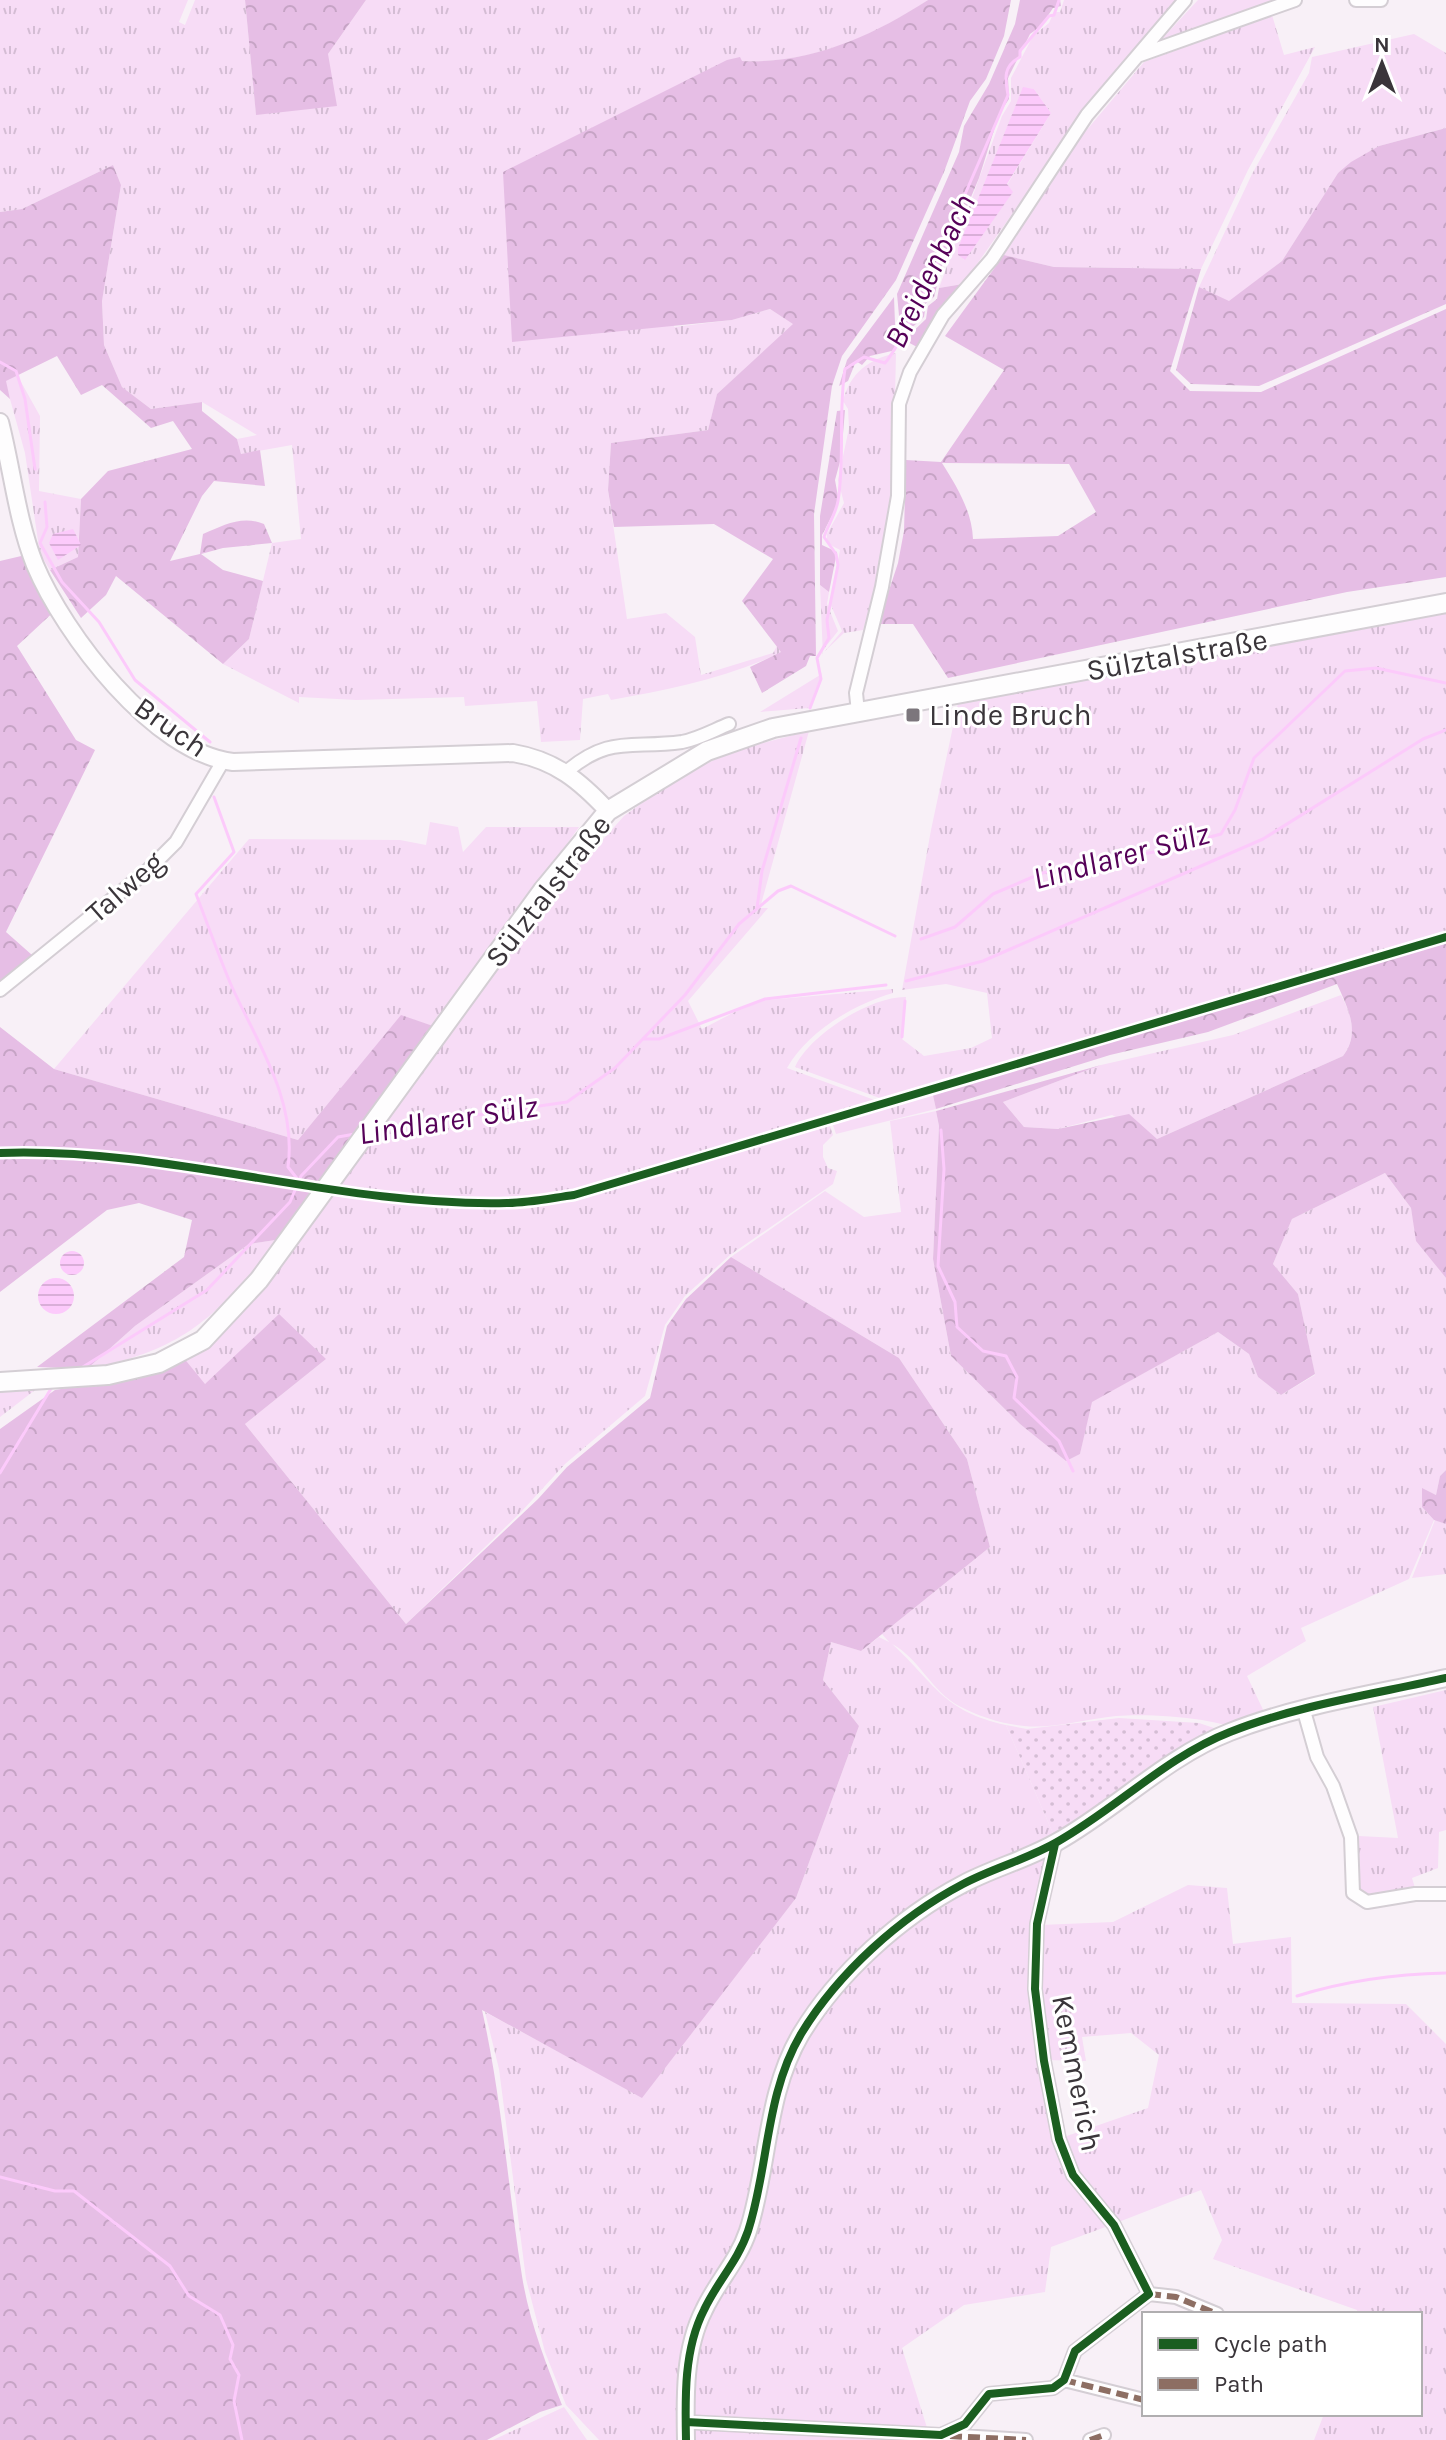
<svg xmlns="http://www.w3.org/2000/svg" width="1446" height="2440" viewBox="0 0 1446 2440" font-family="Karla,sans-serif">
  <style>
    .grass { fill: url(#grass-tufts); fill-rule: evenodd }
    .forest { fill: url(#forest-crowns); fill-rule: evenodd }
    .garden { fill: url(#garden-dots) }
    .water { fill: url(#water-rules) }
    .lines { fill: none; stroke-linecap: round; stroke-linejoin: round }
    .stream { stroke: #fccafb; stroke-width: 3 }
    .minor-casing { stroke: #d4ced4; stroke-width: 16 }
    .tertiary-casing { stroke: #d4ced4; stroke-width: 20 }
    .secondary-casing { stroke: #d4ced4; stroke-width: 22 }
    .minor { stroke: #fefdfe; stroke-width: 12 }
    .tertiary { stroke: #fefdfe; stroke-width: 16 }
    .secondary { stroke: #fefdfe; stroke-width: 18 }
    .quiet { stroke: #8d6e63; stroke-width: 6; stroke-dasharray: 12 6; stroke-linecap: butt }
    .cycleway-casing { stroke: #fff; stroke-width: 13 }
    .cycleway { stroke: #1b5e20; stroke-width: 8 }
    .poi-dot { fill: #7c767c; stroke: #fff; stroke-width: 3 }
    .labels { text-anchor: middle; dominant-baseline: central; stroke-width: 6; stroke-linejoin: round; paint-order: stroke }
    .street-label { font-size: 30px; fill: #3a353a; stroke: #fff }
    .poi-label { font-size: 30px; fill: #3a353a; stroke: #fff; text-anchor: start }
    .water-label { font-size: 32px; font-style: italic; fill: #550158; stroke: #fff }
  </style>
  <defs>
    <pattern id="grass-tufts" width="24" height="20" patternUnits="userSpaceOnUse" patternTransform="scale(2)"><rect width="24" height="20" fill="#f7dcf6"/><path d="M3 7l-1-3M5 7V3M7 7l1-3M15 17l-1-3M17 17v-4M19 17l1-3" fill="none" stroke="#d4bdd4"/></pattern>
    <pattern id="forest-crowns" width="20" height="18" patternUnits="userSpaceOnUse" patternTransform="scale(2)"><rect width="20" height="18" fill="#e6bee5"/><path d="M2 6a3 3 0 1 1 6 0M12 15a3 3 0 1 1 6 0" fill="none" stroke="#c6a4c5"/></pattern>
    <pattern id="garden-dots" width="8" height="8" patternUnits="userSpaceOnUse" patternTransform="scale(2)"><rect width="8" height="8" fill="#f7dcf6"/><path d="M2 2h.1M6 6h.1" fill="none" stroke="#d4bdd4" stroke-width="1.8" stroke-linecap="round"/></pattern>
    <pattern id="water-rules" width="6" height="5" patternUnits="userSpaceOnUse" patternTransform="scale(2)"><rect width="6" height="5" fill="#fccafb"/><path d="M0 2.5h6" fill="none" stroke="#d9aed8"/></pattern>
  </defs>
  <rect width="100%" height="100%" fill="#f8f0f7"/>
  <path class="grass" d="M 0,0 L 188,0 L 179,22 L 185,25 L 195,0 L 245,0 L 256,114 L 328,54 L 366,0 L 928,0 C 872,37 811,64 742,61 L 674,327 L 732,320 L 770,309 L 794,324 L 717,394 L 708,430 L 611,443 L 608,490 L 627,619 L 666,613 L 695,637 L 701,675 L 773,653 L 777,646 L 782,652 C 727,678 666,690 611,700 L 608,694 L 583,699 L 580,740 L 541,742 L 537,701 L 465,706 L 464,697 L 356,700 L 299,697 L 299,703 L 223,664 L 249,639 L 272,543 L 301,539 L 292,445 L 241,454 L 237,439 L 257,435 L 202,402 L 151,409 L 122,387 L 104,345 L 102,300 L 121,185 L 113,165 L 22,209 L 0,212 Z
    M 1064,0 L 1181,0 L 1095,96 L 963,284 L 939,288 L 1002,116 L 1011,101 L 1011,78 L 1033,36 L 1049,23 L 1054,12 L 1060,12 ZM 1023,88 L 1034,89 L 1051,113 L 1007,185 L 1012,192 L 964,260 L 958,248 Z
    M 1198,0 L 1275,0 L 1161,40 Z
    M 1272,15 L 1284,55 L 1315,47 L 1248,170 L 1201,269 L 1054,267 L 1004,255 L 1075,144 L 1144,62 Z
    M 1414,34 L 1446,53 L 1446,128 L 1379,146 L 1338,173 L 1282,261 L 1229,302 L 1199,287 L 1252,174 L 1309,73 L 1312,57 Z
    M 896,353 L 892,530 L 863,630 L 844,633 L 825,651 L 842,631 L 830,603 L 840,550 L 827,543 L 827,534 L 844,503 L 838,480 L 849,428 L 848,409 L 843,401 C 850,373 869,359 896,353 Z
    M 16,373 L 40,416 L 39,491 L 81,499 L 78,557 L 50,570 L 40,554 L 25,453 L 5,381 Z
    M 820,585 L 829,592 L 827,604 L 838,631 L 823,650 L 823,657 Z
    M 1446,613 L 1446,935 L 885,1100 L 795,1067 C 809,1035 871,996 906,997 L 902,1039 L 924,1056 L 971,1048 L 992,1038 L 987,993 L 946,984 L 902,990 L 931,830 L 958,703 Z
    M 822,673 L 809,708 L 760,712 L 820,675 Z
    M 809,731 L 760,908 L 768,908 L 688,1001 L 702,1029 L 756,1001 L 893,989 L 893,993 C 854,1004 807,1032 787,1068 L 880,1102 L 605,1179 L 588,1192 L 829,1123 L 833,1135 L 823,1145 L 823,1157 L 828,1168 L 837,1171 L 833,1184 L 730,1255 L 685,1296 L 665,1325 L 645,1396 L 565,1464 L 522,1511 L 406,1624 L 245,1424 L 326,1359 L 204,1384 L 183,1357 L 310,1223 L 551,898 L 624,816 L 674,780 L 714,760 L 747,747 Z
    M 430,822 L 458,827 L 463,852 L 486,827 L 579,827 L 436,1027 L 401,1016 L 298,1140 L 54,1069 L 249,839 L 400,840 L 426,845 Z
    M 1341,995 C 1352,1016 1358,1036 1343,1056 L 1157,1139 L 1112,1115 L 1058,1129 L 1024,1127 L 1003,1102 L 1101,1065 L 1233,1035 Z
    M 932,1091 L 936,1109 L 836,1134 L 832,1122 Z
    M 936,1111 L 939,1126 L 933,1259 L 951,1356 L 1020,1424 L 1066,1460 L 1080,1454 L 1091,1402 L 1218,1332 L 1249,1354 L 1258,1377 L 1281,1395 L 1315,1375 L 1298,1294 L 1273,1264 L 1292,1219 L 1385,1173 L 1411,1208 L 1417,1241 L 1446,1278 L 1446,1470 L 1440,1476 L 1436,1495 L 1422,1489 L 1422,1507 L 1434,1520 L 1409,1579 L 1301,1628 L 1306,1641 L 1247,1676 L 1267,1718 C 1232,1731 1235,1726 1202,1720 C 1175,1716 1142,1714 1116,1716 C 1086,1719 1053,1729 1024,1726 C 1002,1724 978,1716 959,1706 C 931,1691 919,1658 892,1644 C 935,1683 942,1711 1006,1725 L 1055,1838 L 1004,1862 L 1023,1862 L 1050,1851 L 1033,1923 L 1032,1992 L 1042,2060 L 1058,2139 L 1071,2175 L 1111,2225 L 1051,2247 L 1045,2292 L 964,2305 L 902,2348 L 929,2434 L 690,2420 C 691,2381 691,2343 709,2308 C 723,2282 741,2261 750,2233 C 765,2191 767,2146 777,2102 C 793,2032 849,1971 904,1929 L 901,1922 C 844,1969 786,2027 770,2102 C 761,2144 759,2187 745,2228 C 735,2258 715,2280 701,2308 C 681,2348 682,2396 684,2440 L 599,2440 L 566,2405 L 545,2352 L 526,2279 L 499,2069 L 485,2012 L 642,2097 L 796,1898 L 859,1726 L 823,1680 L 831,1642 L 861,1651 L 879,1637 L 889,1642 L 882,1634 L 990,1547 L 967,1459 L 899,1358 L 731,1257 L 825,1191 L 864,1217 L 901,1212 L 890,1121 Z
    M 282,1239 C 216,1314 190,1349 87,1369 L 135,1326 L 249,1244 Z
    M 39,1387 L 0,1417 L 0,1388 Z
    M 1435,1520 L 1446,1524 L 1446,1574 L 1412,1578 Z
    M 1446,1690 L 1446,1830 L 1439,1832 L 1438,1868 L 1412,1878 L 1415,1888 L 1375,1897 L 1357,1888 L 1359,1836 L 1398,1838 L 1373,1707 Z
    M 1188,1885 L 1227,1888 L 1233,1944 L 1291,1937 L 1292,2003 L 1406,2004 L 1446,2044 L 1446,2440 L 1314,2440 L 1324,2414 L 1420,2414 L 1420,2314 L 1357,2314 L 1357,2310 L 1213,2259 L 1222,2240 L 1201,2190 L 1116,2223 L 1074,2174 L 1061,2138 L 1148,2108 L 1159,2055 L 1131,2033 L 1082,2037 L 1086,2061 L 1046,2060 L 1041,2022 L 1040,1925 L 1113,1922 Z
    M 564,2407 L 587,2440 L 493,2440 Z
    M 690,2425 L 1008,2440 L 690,2440 Z"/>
  <path class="forest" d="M 245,0 L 366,0 L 328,54 L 337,106 L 256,115 Z
    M 928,0 L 1011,0 L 1004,36 L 986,79 L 970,101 L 944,172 L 896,280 L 842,356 L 832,386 L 814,514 L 816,656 L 810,656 L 806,666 L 762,693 L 750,667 L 781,652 L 742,601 L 773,559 L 714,524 L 614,527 L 608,490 L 611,443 L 708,430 L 717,394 L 793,324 L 770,309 L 732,320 L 512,342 L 503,172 L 727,60 L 740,57 L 742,61 C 811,64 872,36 928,0 Z
    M 1020,0 L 1060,0 L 1061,6 L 1053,8 L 1041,26 L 1030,34 L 1008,78 L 1009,99 L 999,114 L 979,178 L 942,266 L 934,297 L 926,303 L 924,317 L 901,337 L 897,294 L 959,152 L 964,126 L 989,84 L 1015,24 Z
    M 1446,128 L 1446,304 L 1259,386 L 1191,384 L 1176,370 L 1199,287 L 1229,301 L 1282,261 L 1338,173 L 1351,162 L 1379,146 Z
    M 113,165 L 121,185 L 102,301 L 104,345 L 122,387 L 151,409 L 202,402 L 202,411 L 237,439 L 241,454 L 260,450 L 265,486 L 214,481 L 202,496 L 170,561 L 200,554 L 203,534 C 224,525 242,515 264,524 L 272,543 L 223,548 L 201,554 L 223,570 L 263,581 L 249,639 L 223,664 L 116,576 L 106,595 L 81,618 L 50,570 L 78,557 L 81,499 L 108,471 L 192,449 L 173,421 L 151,428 L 102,385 L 81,395 L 57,356 L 6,381 L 10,399 L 0,390 L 0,212 L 22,209 Z
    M 1004,255 L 1054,267 L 1201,269 L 1170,371 L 1190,391 L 1261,392 L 1446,309 L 1446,577 L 1347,592 L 948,678 L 913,624 L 878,624 L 898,563 L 904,531 L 906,460 L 941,462 L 1004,370 L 945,336 ZM 942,463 L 1069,464 L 1096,512 L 1058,536 L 973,539 C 972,511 957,487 942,463 Z
    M 963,284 L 917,347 L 904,340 L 926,319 L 928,306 L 937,299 L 939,288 Z
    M 894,297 L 896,350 L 870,356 L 862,365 L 856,361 L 848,381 L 839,386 L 847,360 Z
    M 845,410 L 841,458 L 835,480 L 839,502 L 822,535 L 822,545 L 837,552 L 829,592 L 820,585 L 820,516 L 837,411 Z
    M 34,553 L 60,606 L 17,646 L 76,740 L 95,750 L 6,932 L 32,955 L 0,983 L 0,561 Z
    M 1446,940 L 1446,1278 L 1416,1241 L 1411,1208 L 1385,1173 L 1292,1219 L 1273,1264 L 1298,1294 L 1315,1374 L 1281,1395 L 1258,1377 L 1249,1354 L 1218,1332 L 1092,1402 L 1080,1454 L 1066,1461 L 1020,1424 L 951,1356 L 933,1259 L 939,1126 L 936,1111 L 1101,1065 L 1003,1102 L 1024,1127 L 1058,1129 L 1129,1114 L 1157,1139 L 1343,1056 C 1361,1033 1348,1008 1337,984 L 1208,1032 L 1110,1055 L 936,1109 L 932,1091 Z
    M 401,1015 L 436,1027 L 282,1239 L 249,1244 L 135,1326 L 87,1369 L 37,1367 L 184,1257 L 192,1220 L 139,1203 L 107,1210 L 0,1292 L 0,1027 L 54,1069 L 298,1140 Z
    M 731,1257 L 899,1358 L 967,1459 L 990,1547 L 861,1651 L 831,1642 L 823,1680 L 859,1726 L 796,1898 L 642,2098 L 482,2010 C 502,2099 508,2188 522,2276 C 529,2321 546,2363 562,2405 L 540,2412 L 487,2440 L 0,2440 L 0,1429 L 55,1390 L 108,1381 L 183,1357 L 205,1384 L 279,1314 L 326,1359 L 245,1424 L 406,1624 L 538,1499 L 567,1467 L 650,1398 L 667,1326 L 686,1299 Z
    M 1446,1470 L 1446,1524 L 1434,1520 L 1422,1507 L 1422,1488 L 1436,1495 L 1440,1476 Z"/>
  <path class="garden" d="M 1119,1718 L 1199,1723 L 1226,1732 L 1055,1838 L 1006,1725 L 1027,1729 Z"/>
  <path class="water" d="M 1023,87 L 1034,89 L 1051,113 L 1007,184 L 1013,192 L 965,260 L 958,255 L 958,248 Z
    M 73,529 L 81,545 L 58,560 L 49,543 L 53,534 Z
    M60 1263a12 12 0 1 1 24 0a12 12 0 1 1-24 0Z
    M38 1296a18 18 0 1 1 36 0a18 18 0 1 1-36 0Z"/>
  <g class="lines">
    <path class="stream" d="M 0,362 L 16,371 L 25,399 L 35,469
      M 45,502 L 47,527 L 40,543 L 62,582 L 99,622 L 135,680 L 210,742
      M 810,708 L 821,679 L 817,658 L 829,638 L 827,620 L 838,565 L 836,554 L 824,537 C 828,525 836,513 838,501 C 845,458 838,413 845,369 L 864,357 L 885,363 C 897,349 939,270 940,252 L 1008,95 C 1005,78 1003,66 1020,57 L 1020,51 L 1049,16 L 1054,15 L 1059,0
      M 214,797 L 234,852 L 196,894 C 208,925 219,957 232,987 C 258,1044 297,1101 288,1167 L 299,1181
      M 757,908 L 762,871 L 801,738
      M 921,939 L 955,927 L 993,894 L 1042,873 L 1159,851 L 1221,834 L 1235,810 L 1254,758 L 1345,671 L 1376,668 L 1446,683
      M 906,981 L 983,961 L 1263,839 L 1423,739 L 1446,730
      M 902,1037 L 905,1001
      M 643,1039 L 659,1039 L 765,999 L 886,985
      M 378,1129 L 567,1102 L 615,1068 L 685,995 L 739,924 L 778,891 L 791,886 L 895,936
      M 941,1130 L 944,1169 L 938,1266 L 955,1302 L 957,1327 L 983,1351 L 1006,1356 L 1017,1377 L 1014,1398 L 1059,1441 L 1073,1471
      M 78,1370 L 207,1290 L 290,1202 L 301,1176 L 338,1137 L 355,1134
      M 0,1473 L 52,1387
      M 1297,1996 C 1345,1981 1396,1974 1446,1973
      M 0,2177 L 55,2191 L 74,2191 L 170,2266 L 189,2296 L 220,2315 L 233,2345 L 230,2359 L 239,2375 L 234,2401 L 242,2440"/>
    <defs>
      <path id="minor" d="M 1356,0 L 1381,0
        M 1140,55 L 1295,0
        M 858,712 L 856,693 L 882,587 L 898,496 L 899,404 L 910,372 L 943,315 L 992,259 L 1087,115 L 1185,0
        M 566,772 C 610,735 630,749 682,742 C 698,739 714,730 729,724
        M 0,990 L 148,870 L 176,842 L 223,761
        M 1304,1711 L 1317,1757 L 1333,1786 L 1351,1837 L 1353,1893 L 1367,1902 L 1415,1894 L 1446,1894
        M 1149,2294 L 1176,2297 L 1217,2314
        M 1064,2380 L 1144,2400
        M 686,2422 L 941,2435 L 965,2424 L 989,2394 L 1053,2388 L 1064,2380 L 1075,2351 L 1149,2294 L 1114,2225 L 1073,2175 L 1059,2139 L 1044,2061 L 1035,1989 L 1037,1924 L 1055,1844
        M 945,2435 L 1026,2440
        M 1090,2440 L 1104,2435"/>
      <path id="tertiary" d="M 0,422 C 12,469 17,520 35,565 C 64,634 154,753 233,762 L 513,753 C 555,760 580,781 608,811
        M 686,2440 C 685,2397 684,2349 704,2310 C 717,2282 738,2261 748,2231 C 769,2166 765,2095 801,2034 C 838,1973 900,1917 963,1884 C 993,1868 1028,1859 1057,1842 C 1116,1809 1166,1757 1230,1732 C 1298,1705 1375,1694 1446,1678"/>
      <path id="secondary" d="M 0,1382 L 108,1375 L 159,1363 L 203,1340 L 259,1280 L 543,890 L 608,811 L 707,751 L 773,728 L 1446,603"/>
    </defs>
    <use href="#minor" class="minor-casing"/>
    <use href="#tertiary" class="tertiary-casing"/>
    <use href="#secondary" class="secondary-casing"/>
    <use href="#minor" class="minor"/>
    <use href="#tertiary" class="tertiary"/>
    <use href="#secondary" class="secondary"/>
    <path class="quiet" d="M 1149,2294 L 1176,2297 L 1217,2314
      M 1064,2380 L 1144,2400
      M 950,2436 L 1026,2440
      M 1090,2440 L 1104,2435"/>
    <defs>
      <path id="cycleway" d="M 0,1153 C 170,1147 337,1207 507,1203 C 529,1203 552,1198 574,1195 L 1446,937
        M 686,2422 L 941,2435 L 965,2424 L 989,2394 L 1053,2388 L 1064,2380 L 1075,2351 L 1149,2294 L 1114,2225 L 1073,2175 L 1059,2139 L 1044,2061 L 1035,1989 L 1037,1924 L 1055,1844
        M 686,2440 C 685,2397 684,2349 704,2310 C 717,2282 738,2261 748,2231 C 769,2166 765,2095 801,2034 C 838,1973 900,1917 963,1884 C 993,1868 1028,1859 1057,1842 C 1116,1809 1166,1757 1230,1732 C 1298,1705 1375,1694 1446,1678"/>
    </defs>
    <use href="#cycleway" class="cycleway-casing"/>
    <use href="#cycleway" class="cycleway"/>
  </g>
  <rect class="poi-dot" x="905" y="707" width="16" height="16" rx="4"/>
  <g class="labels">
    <g class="street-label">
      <text transform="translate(1177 655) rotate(-10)">Sülztalstraße</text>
      <text transform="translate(171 727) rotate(35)">Bruch</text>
      <text transform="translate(125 887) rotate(-41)">Talweg</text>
      <text transform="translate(548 891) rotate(-52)">Sülztalstraße</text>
      <text transform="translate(1077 2073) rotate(79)">Kemmerich</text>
    </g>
    <g class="poi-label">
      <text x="929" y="715">Linde Bruch</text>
    </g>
    <g class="water-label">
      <text transform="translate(930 271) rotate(-64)">Breidenbach</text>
      <text transform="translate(1121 856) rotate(-15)">Lindlarer Sülz</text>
      <text transform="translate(448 1120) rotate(-9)">Lindlarer Sülz</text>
    </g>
  </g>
  <rect x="1142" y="2312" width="280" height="104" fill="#ffffff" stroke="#b0aeb0" stroke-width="2"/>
  <rect x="1158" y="2338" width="40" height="12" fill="#1b5e20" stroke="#b0aeb0" stroke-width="2"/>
  <text x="1214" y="2352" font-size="24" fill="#3a353a">Cycle path</text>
  <rect x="1158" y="2378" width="40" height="12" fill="#8d6e63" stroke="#b0aeb0" stroke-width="2"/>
  <text x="1214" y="2392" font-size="24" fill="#3a353a">Path</text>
  <g transform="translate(1382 64)" stroke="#ffffff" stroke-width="6" paint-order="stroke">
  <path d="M0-6L14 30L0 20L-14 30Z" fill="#3a353a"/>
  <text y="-12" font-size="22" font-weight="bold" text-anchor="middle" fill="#3a353a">N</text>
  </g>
</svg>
